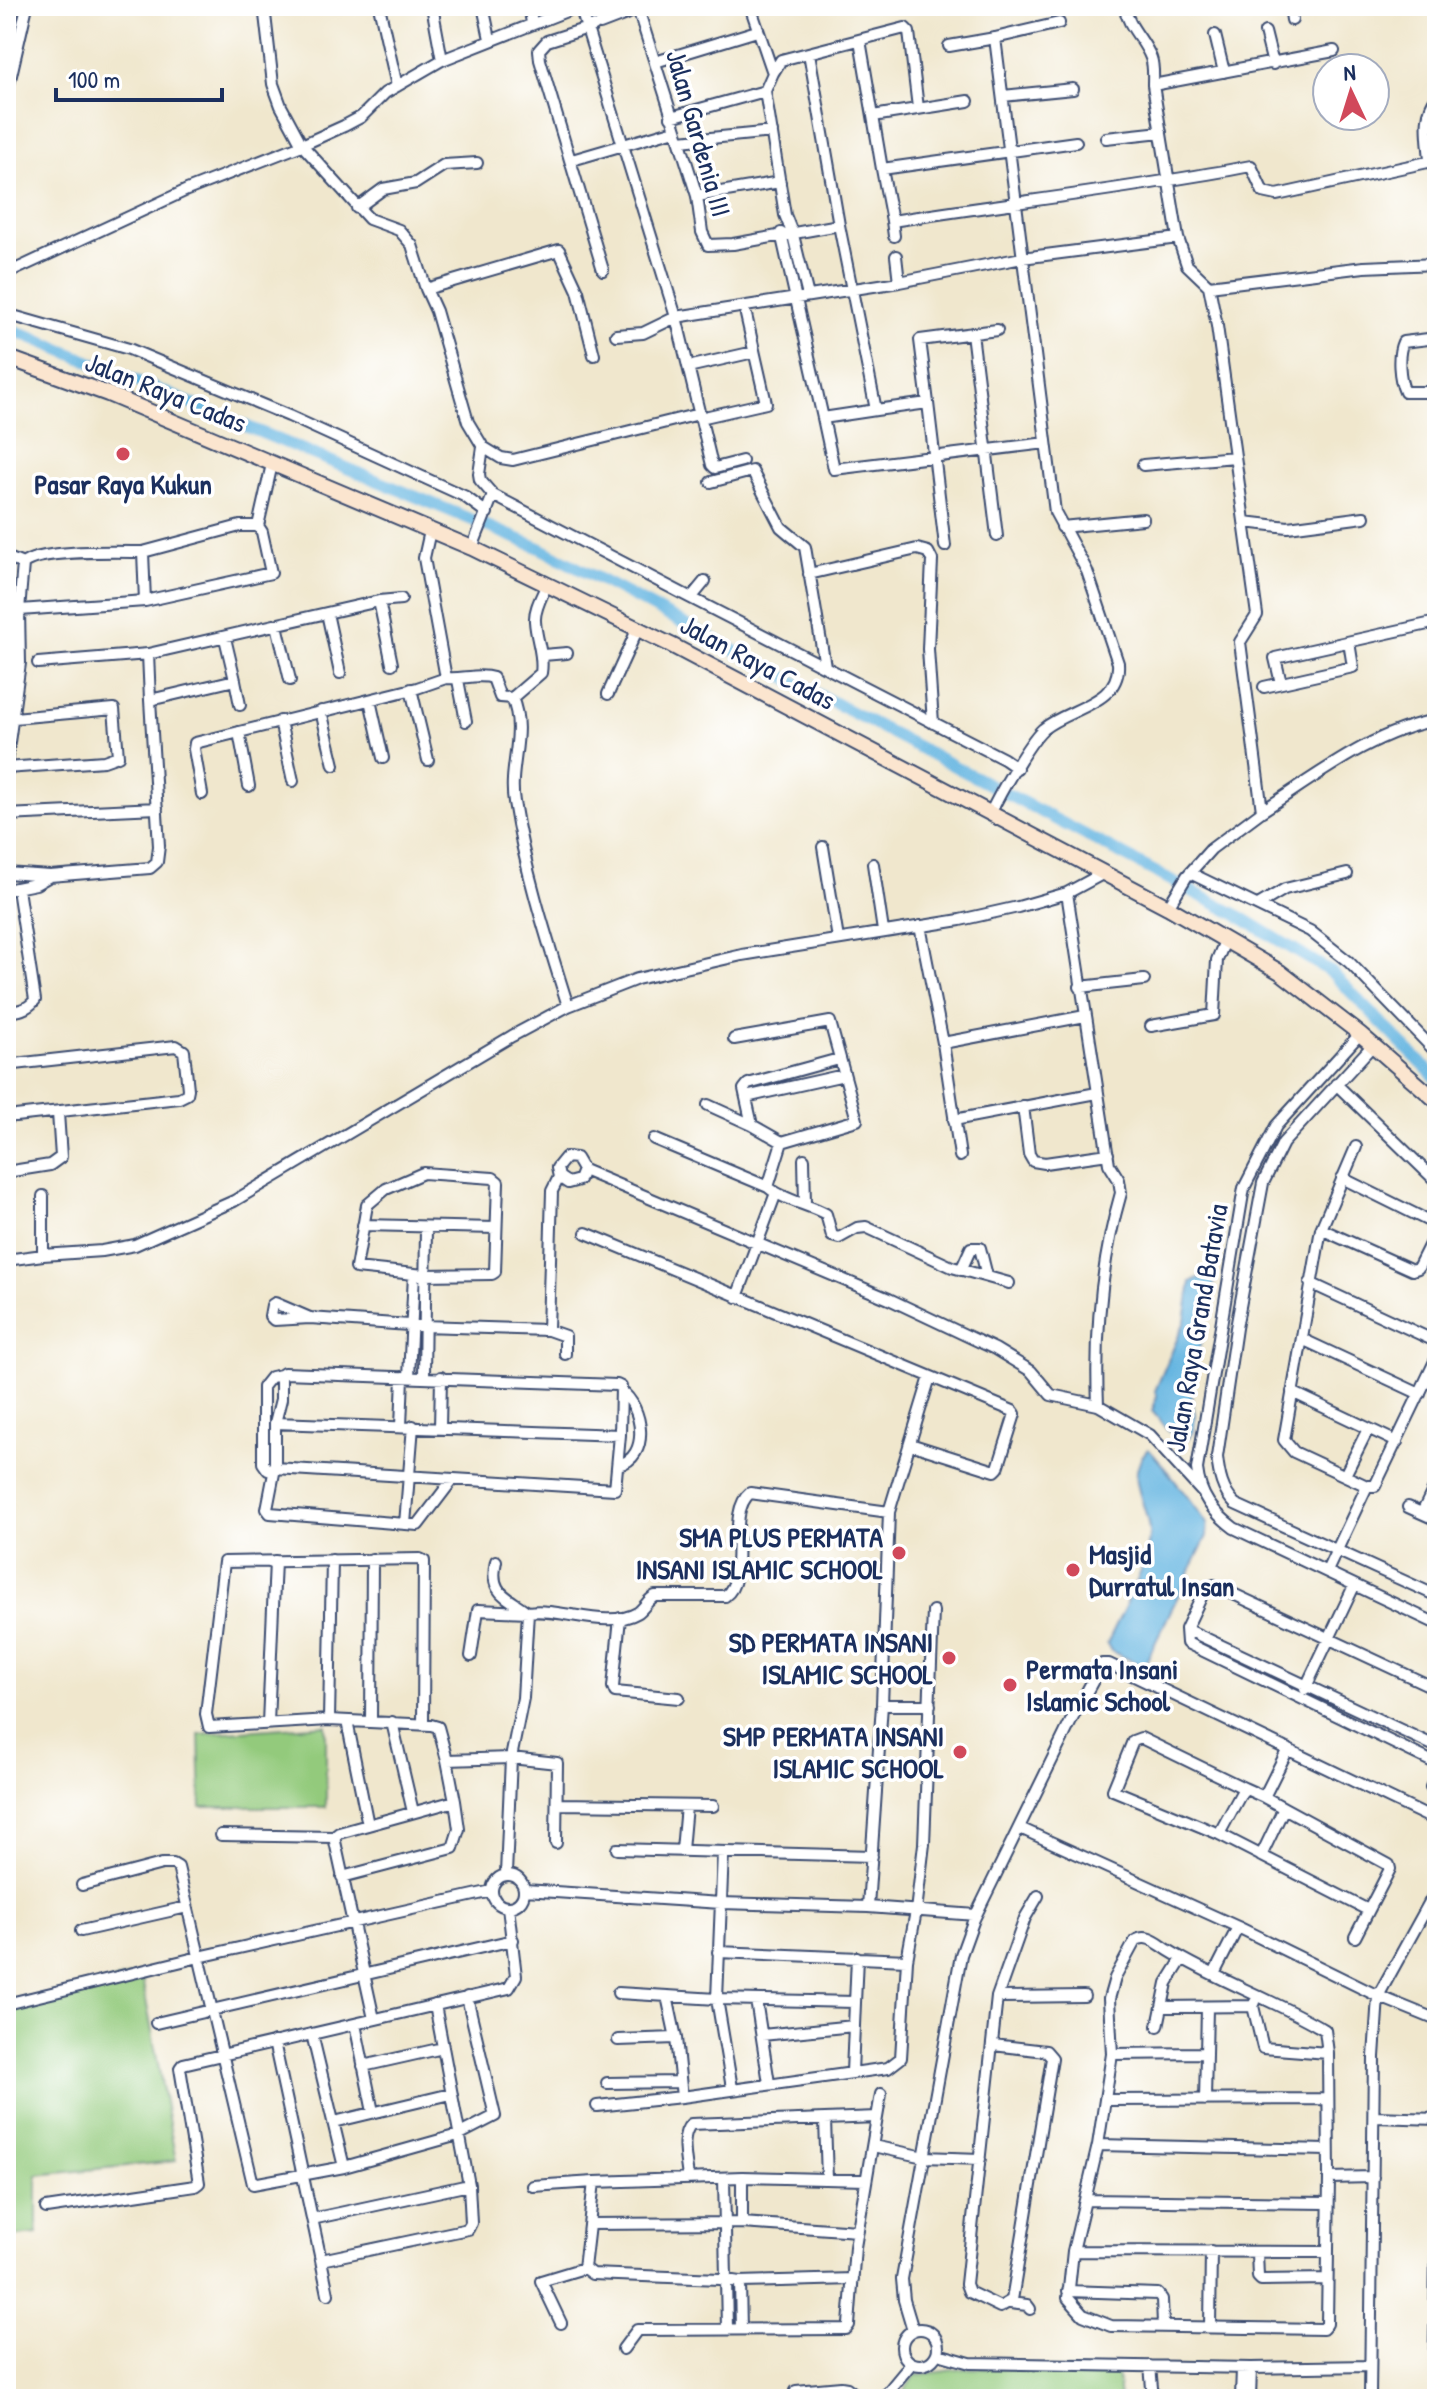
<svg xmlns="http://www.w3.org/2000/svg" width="1443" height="2405" viewBox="0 0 1443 2405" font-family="'Patrick Hand',sans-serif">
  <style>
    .green { fill: #93ca7c; stroke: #577c6d; stroke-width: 2 }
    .water { fill: #66b6e1; stroke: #4072a0; stroke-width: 2 }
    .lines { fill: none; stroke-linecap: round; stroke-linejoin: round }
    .canal { stroke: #66b6e1; stroke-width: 12 }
    .street-casing { stroke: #3b4b6f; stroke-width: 14 }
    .secondary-casing { stroke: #3b4b6f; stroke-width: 18 }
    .street { stroke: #fff; stroke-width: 10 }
    .secondary { stroke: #fbe5cf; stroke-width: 14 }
    .poi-dot { fill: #d1495b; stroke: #fff; stroke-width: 3 }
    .labels { text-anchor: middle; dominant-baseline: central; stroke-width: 7; stroke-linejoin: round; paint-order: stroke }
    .street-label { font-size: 28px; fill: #1b2f5e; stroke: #fff }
    .poi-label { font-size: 28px; font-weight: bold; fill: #1b2f5e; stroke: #fff; text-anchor: end }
  </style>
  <rect width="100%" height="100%" fill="#fff"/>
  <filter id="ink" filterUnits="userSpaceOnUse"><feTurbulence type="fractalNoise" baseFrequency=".0125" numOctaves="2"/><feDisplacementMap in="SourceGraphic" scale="16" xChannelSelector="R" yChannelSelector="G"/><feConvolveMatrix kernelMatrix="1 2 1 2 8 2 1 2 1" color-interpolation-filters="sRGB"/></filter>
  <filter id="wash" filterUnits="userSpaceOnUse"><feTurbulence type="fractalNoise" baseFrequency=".006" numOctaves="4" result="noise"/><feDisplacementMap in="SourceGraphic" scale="32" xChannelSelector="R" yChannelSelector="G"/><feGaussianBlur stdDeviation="1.8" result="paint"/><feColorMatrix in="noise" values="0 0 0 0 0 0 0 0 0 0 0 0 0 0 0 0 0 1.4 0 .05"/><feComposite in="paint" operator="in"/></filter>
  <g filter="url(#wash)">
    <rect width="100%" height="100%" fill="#f0e7cd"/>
    <path class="green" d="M 326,1725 L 326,1807 L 201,1807 L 199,1734 Z
      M 141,1973 L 176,2161 L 37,2175 L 37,2234 L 6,2237 L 6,2010 Z
      M 970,2368 L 1117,2372 L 1120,2399 L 899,2399 L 915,2375 Z"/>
    <path class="water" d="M 1198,1278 L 1215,1281 L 1202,1319 L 1203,1338 L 1191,1368 L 1190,1391 L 1195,1414 L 1194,1432 L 1187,1439 L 1169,1431 L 1152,1411 L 1157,1396 L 1155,1391 L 1185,1321 L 1191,1282 Z
      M 1148,1449 C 1152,1451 1205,1518 1207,1524 C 1208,1527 1207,1533 1207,1536 L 1144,1666 L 1111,1651 L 1107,1644 C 1121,1612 1150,1566 1149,1532 C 1148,1501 1122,1477 1148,1449 Z"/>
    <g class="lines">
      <path class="canal" d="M 6,327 L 540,548 L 1239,916 L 1331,972 L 1437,1079"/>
    </g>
  </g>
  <g filter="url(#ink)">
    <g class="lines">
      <defs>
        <path id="street" d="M 264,6 L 273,84 L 281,106 L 302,145 L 369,219 L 399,230 L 412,245 L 426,289 L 436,311 L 468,422 L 483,447 L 479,474 L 480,480 L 493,495 L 691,598 L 705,581
          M 379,6 L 397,86
          M 432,6 L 442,60
          M 483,6 L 490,39
          M 529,6 L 532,23
          M 580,6 L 676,317 L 899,282 L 1022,258 L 1178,238
          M 1124,6 C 1129,29 1144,39 1151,58 C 1154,66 1153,76 1153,85 L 1178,238 L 1187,265 L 1209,286 L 1217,326 L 1257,615 L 1240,642 L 1262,811 L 1211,849 L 1187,876 L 1168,907
          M 1290,6 L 1292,20
          M 638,9 L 697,196 L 702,232 L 708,245 L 733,244 L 839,225 L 876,410 L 823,418 L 834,469 L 1046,443
          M 600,24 L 647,6
          M 594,26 L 547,41 L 539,50 L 540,60 L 603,270
          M 1265,32 L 1273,64
          M 1215,35 L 1224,72
          M 860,40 L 882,169
          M 949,46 L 995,38
          M 809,53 L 839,225
          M 655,62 L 757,31
          M 773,73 L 781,60 L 905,28 L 909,32 L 918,108
          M 1153,85 L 1334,51
          M 765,91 L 785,215 L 793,235 L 808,296
          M 1003,96 L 1073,89
          M 6,97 L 27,6
          M 873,116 L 968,101
          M 671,117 L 765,91 L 773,73 L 750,6
          M 1106,138 L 1161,132
          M 680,141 L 772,132
          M 572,160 L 675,130
          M 1430,161 C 1429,140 1422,114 1437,97
          M 697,196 L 780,182
          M 357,208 L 383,189 L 416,183 L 444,165 L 477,163
          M 892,221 L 882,169 L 1076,142
          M 781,233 L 823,418
          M 894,236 L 892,221 C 1012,202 1132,189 1251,166 L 1263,192 L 1277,195 L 1437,160
          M 896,256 L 899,282
          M 6,274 L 187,190 L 302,145 L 344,126 L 361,117 L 385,93 L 442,60 L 579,6
          M 1209,286 L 1364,267 L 1437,264
          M 426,289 L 559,250 L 578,291 L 594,355
          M 6,314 L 129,349 L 289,416 L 464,496 L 487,513
          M 972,333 L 997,536
          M 616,335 L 643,333 L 676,317 L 712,465 L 715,468 L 742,461
          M 1437,338 L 1403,342 C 1397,355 1399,379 1405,392 L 1437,392
          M 688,367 L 754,352
          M 928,403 L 920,340 L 997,330
          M 876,410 L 928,403 L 945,546
          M 700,418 L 766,403 L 746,315
          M 483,447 L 501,458 L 513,460 L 699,414
          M 1143,465 L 1235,457
          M 711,482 L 752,471 L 781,527 L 805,547 L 825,666
          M 1245,522 L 1288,527 L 1364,517
          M 258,526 L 272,464
          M 1062,527 L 1143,519
          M 474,543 L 493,495
          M 6,557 L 23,564
          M 809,574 L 917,549 L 928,552 L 932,560 L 928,649 L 933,723
          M 547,584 C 542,596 534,609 535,621 C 536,640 544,654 541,673 L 512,698 C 527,733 508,766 514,802 C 525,871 547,939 568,1006
          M 691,598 L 1004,759 L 1017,768
          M 379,601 L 401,599
          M 6,611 L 145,601 L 271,573 L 262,532 L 258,526 L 240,526 L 143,552
          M 327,613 L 340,673
          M 277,625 L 290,680
          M 148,654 L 150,700
          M 543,655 L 567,653
          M 38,663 L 148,654 L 379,601 L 392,664
          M 446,678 C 461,680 478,673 493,678 L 500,697 L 512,698
          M 235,680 L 240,705
          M 458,680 L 466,721
          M 1281,683 L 1275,658 L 1437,622
          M 1264,687 L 1353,667 L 1349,642
          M 411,689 L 428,760
          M 608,694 L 638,628
          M 370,700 L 383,758
          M 321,711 L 334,765
          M 280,721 L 293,781
          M 239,732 L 249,786
          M 6,764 L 20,663 L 19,610 L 23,564 C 39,549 118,552 143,552 L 145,601
          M 6,768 L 104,761 L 118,756 L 114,709 L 14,718
          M 202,794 L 194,749 L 195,743 L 417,688 L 446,678 L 424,558 L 430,531 L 435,531
          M 1262,811 C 1315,777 1373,731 1437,720
          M 990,814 C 1000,793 1028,743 1043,729 C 1068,708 1121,704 1118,663 L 1087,571 L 1055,512 L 995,38 L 1059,23
          M 6,815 L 157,808
          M 823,847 L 838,939
          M 873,864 L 883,931
          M 6,873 L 50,876 L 150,868 L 157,862 L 159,846 L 150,700 L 235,680 L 225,638
          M 1190,873 L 1310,931 L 1349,962 L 1437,1053
          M 6,890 L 36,884 L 50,876
          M 1067,893 L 1109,1164 L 1119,1180 L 1121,1193 C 1101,1262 1095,1334 1098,1405
          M 1258,905 L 1285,889 L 1347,874
          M 920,926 L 943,1043 L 960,1156
          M 1080,987 L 1144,980
          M 6,1012 C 18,1011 27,1010 35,1000 L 18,889
          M 1151,1026 L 1214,1015 L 1217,960 L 1225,941
          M 1360,1034 L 1276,1126 L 1244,1188 L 1197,1469 C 1200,1497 1213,1512 1234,1528 L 1437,1624
          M 943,1043 L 1085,1016
          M 1372,1046 L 1283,1143 L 1263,1183 L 1236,1328 L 1217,1457 C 1219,1475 1222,1491 1235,1504 L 1437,1596
          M 6,1065 L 176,1046 L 184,1051 L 188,1089 L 187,1094 L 179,1098 L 6,1117
          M 1336,1084 L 1437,1182
          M 746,1097 L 844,1075
          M 708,1105 L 752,1125 L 782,1142 L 857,1120 L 830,1022 L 734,1039
          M 1023,1106 L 1029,1154 L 1033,1161 L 1045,1163 L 1108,1154
          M 954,1120 L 1097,1093
          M 752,1125 L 744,1089 L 748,1084 L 839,1059
          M 654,1139 L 768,1187 C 783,1200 808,1204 826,1214 L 832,1236 L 839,1238 L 857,1228 L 866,1227 L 952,1267 L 1009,1283
          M 1356,1147 L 1321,1229 L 1284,1440 L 1294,1452 L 1367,1486 L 1375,1486 L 1437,1357
          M 804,1159 L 805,1203
          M 583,1170 L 579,1180 L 568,1183 L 559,1177 L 557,1168 L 566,1157 L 576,1158 L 583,1170 L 889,1299 L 995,1349 L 1031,1371 L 1051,1395 L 1098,1405 L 1150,1435 L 1202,1492
          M 6,1172 L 50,1165 L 61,1157 L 58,1113
          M 423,1173 L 493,1178 L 498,1182 L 495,1272 L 492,1274 L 424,1275 L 356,1268 L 367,1205 L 386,1189 Z
          M 1342,1178 L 1437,1225
          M 768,1187 L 782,1142
          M 363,1225 L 496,1228
          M 1321,1229 L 1412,1270 L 1418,1268 L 1437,1230
          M 586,1233 L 1013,1411 L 1015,1414 L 998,1468 L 995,1471 L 910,1444
          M 43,1255 L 43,1196
          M 6,1260 L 43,1255 L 102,1251 L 135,1245 L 234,1201 L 512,1036 L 568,1006 L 637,979 L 742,955 L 960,920 L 1018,907 L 1067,893 L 1104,873
          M 961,1270 L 971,1248 L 980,1248 L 987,1276
          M 1310,1283 L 1437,1342
          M 737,1297 L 776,1193
          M 310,1318 L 275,1303 L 272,1305 L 270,1316 L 274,1320 L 310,1318 L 423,1326 L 548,1330 L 565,1336 L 565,1354
          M 548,1330 L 552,1191 L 559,1177
          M 1302,1339 L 1420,1394
          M 284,1373 L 617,1385 L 621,1387 L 620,1435 L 275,1423 L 281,1399 L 281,1375 Z
          M 409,1377 L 414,1274
          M 424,1377 L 426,1227
          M 1292,1392 L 1397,1442
          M 275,1423 L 275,1468 L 267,1509 L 270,1513 L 418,1525 L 453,1479
          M 401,1426 L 403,1377
          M 440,1428 L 441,1377
          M 618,1465 C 651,1458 643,1406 621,1391
          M 275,1468 L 615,1489 L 620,1435
          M 274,1471 L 268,1470 L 263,1463 L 263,1387 L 271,1377 L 281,1375
          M 1345,1475 L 1368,1429
          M 1408,1507 L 1437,1520
          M 1422,1513 L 1437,1482
          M 405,1524 L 413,1426
          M 496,1561 C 489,1592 504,1595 526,1611
          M 1327,1571 L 1367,1486
          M 620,1618 L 613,1687 L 615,1692 L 679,1698
          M 1186,1629 L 1437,1747
          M 471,1656 L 478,1610 L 528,1612
          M 1305,1689 L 1354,1586
          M 1437,1689 L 1214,1585 L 1205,1589 L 1186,1629 L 1187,1643 L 1437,1764
          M 882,1705 L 930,1705
          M 329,1720 L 332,1560
          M 347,1721 L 368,1825
          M 371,1722 L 372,1559
          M 392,1722 L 413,1812
          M 268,1723 L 275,1561
          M 423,1724 L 424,1561 L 420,1559 L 224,1562 L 206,1714 L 209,1727 L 329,1720 L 431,1725 L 438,1727 L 447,1760
          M 1288,1749 L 1264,1797 L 1244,1788 L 1219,1834 L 1368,1910
          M 1431,1787 L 1437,1776
          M 1264,1797 L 1284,1808
          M 558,1804 L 713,1806
          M 1020,1828 L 1238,1927 L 1378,1996 L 1374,2057 L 1370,2399
          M 1219,1834 L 1113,1790 L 1133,1741 L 1141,1738 L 1244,1788
          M 221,1835 L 334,1837
          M 617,1849 L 872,1856
          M 682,1850 L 686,1806
          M 723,1852 L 717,1999 L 732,2088
          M 1261,1856 L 1284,1808 L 1389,1865 L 1390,1869 L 1355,1937
          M 506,1874 L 511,1758 L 523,1698 L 528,1612 C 560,1607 608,1630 637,1613 C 644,1609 647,1600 655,1596 L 725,1596 C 750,1579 725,1513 750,1493 L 889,1512 L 930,1377
          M492 1891a16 16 0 1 1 32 0a16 16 0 1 1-32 0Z
          M 342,1877 L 453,1848 L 459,1829 L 455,1801
          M 82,1885 L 162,1864 L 173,1864 L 178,1867 L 253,2184 L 344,2167 L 458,2135 L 495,2116 L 467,1997
          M 1437,1889 L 1378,1996 L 1437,2020
          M 525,1890 L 721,1903 L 868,1907 L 976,1915
          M 868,1907 L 882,1705 L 889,1512
          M 81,1931 L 187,1907
          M 718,1952 L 907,1960
          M 1214,1974 L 1238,1927
          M 618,1993 L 717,1999 L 855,2002
          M 667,1996 L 676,2038 L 682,2097 L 888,2068 L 901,2058 L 907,1960 L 916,1911 L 924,1844 L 933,1611
          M 997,1997 L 1084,1996
          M 756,2000 L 769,2083
          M 6,2004 L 199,1957 L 492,1891
          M 1253,2006 L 1263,2048 L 1328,2053
          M 1162,2007 L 1253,2006 L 1255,2002
          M 374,2019 L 334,1837 L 339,1833 L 455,1801 L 447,1760 L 511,1758 L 557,1763 L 556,1843
          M 156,2023 L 513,1940
          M 355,2024 L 373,2112
          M 1158,2026 L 1167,1983 L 1182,1959
          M 312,2034 L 344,2167
          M 762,2035 L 854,2026
          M 618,2040 L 676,2038
          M 274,2042 L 321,2260 L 468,2229 L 471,2223 L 469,2185
          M 993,2045 L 1046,2051 L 1052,2058 L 1012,2300 L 1000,2307 L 969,2292 L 966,2284 L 997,1997 L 1025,1918 L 1038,1896
          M 1112,2054 L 1204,2053
          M 363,2066 L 443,2048
          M 852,2072 L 857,1957
          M 607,2083 L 680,2082
          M 1105,2100 L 1328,2099
          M 1205,2100 L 1207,2008
          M 597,2106 L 682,2097
          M 1375,2117 L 1437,2119
          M 825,2120 L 827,2179
          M 334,2122 L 451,2094
          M 1098,2145 L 1328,2150
          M 873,2146 L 924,2157 L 980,2159
          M 724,2178 L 727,2329
          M 1329,2178 L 1328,2053 L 1325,2030 C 1275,2000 1218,1981 1168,1950 C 1157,1943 1147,1933 1135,1941 L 1115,1978 L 1109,1999 L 1112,2054 L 1098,2145 L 1073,2251 L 1068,2298 L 1083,2315 L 1111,2326 L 1323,2329 L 1327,2324 L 1329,2178 L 1373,2177
          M 688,2179 C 687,2163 679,2136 691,2124 L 877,2117
          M 533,2186 L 594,2182
          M 1087,2200 L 1327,2203
          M 46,2208 L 195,2186 L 199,2183 L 180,2068 L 183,2064 L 509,1988 L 516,1976 L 508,1907
          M 312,2219 L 469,2185 L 435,2005
          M 742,2223 L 742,2177
          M 589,2224 L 742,2223 L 858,2231
          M 1073,2251 L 1326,2252
          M 1257,2252 L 1258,2277 L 1261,2280 L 1327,2279
          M 321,2260 L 328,2294
          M 584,2268 L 594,2182 L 742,2177 L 866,2180
          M 1068,2291 L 1158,2294 L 1162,2299 L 1163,2325
          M 1010,2303 L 1027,2305 L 1030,2309
          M 561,2323 L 541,2281 L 584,2268 L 592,2274 L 720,2279 L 740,2282
          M 1210,2327 L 1211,2251
          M902 2347a18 18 0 1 1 36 0a18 18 0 1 1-36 0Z
          M 741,2329 L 740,2282 L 853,2279
          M 913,2330 L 904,2300 L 902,2279 L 961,1955 L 974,1919 L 1075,1713 L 1102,1664 L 1109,1664 L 1437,1821
          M 623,2349 L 637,2330 L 846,2329 L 849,2325 L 855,2247 L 881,2094
          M 938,2354 L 970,2363 L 1251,2368 L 1370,2366
          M 1150,2366 L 1153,2399
          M 796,2391 L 841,2387 L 847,2388 L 861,2399
          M 1241,2398 L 1242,2368
          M 1250,2398 L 1251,2368
          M 882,2399 L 911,2364
          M 1434,2399 L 1437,2183"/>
        <path id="secondary" d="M 6,357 L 108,394 L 472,548 L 671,645 L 1168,907 L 1280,972 L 1360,1034 L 1437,1101"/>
      </defs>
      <use href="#street" class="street-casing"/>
      <use href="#secondary" class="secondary-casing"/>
      <use href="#street" class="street"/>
      <use href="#secondary" class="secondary"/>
    </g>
  </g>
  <g class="poi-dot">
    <circle cx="123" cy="454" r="8"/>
    <circle cx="899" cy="1553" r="8"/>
    <circle cx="1073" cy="1570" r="8"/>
    <circle cx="949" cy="1658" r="8"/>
    <circle cx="1010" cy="1685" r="8"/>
    <circle cx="960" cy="1752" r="8"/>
  </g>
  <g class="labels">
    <g class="street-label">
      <text transform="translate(699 133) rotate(74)">Jalan Gardenia III</text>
      <text transform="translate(166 392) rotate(22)">Jalan Raya Cadas</text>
      <text transform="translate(758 662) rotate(28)">Jalan Raya Cadas</text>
      <text transform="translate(1196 1328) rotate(-80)">Jalan Raya Grand Batavia</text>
    </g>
    <g class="poi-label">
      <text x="123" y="484" text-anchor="middle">Pasar Raya Kukun</text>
      <text x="883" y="1537">SMA PLUS PERMATA<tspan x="883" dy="32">INSANI ISLAMIC SCHOOL</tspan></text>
      <text x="1089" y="1554" text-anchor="start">Masjid<tspan x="1089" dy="32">Durratul Insan</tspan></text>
      <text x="933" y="1642">SD PERMATA INSANI<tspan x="933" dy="32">ISLAMIC SCHOOL</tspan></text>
      <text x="1026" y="1669" text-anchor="start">Permata Insani<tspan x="1026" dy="32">Islamic School</tspan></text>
      <text x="944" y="1736">SMP PERMATA INSANI<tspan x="944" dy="32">ISLAMIC SCHOOL</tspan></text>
    </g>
  </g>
  <rect width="1443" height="2405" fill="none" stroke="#fff" stroke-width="32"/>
  <g transform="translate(1351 92) rotate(356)"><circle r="38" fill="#ffffff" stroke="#a4acbf" stroke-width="2"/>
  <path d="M0-6L14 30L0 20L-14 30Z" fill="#d1495b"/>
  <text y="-12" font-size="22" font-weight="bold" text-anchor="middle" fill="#1b2f5e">N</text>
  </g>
  <path d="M56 88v12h166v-12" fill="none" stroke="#1b2f5e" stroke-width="4"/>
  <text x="68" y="88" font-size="24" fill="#1b2f5e" stroke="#ffffff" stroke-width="6" paint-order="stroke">100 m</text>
</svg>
